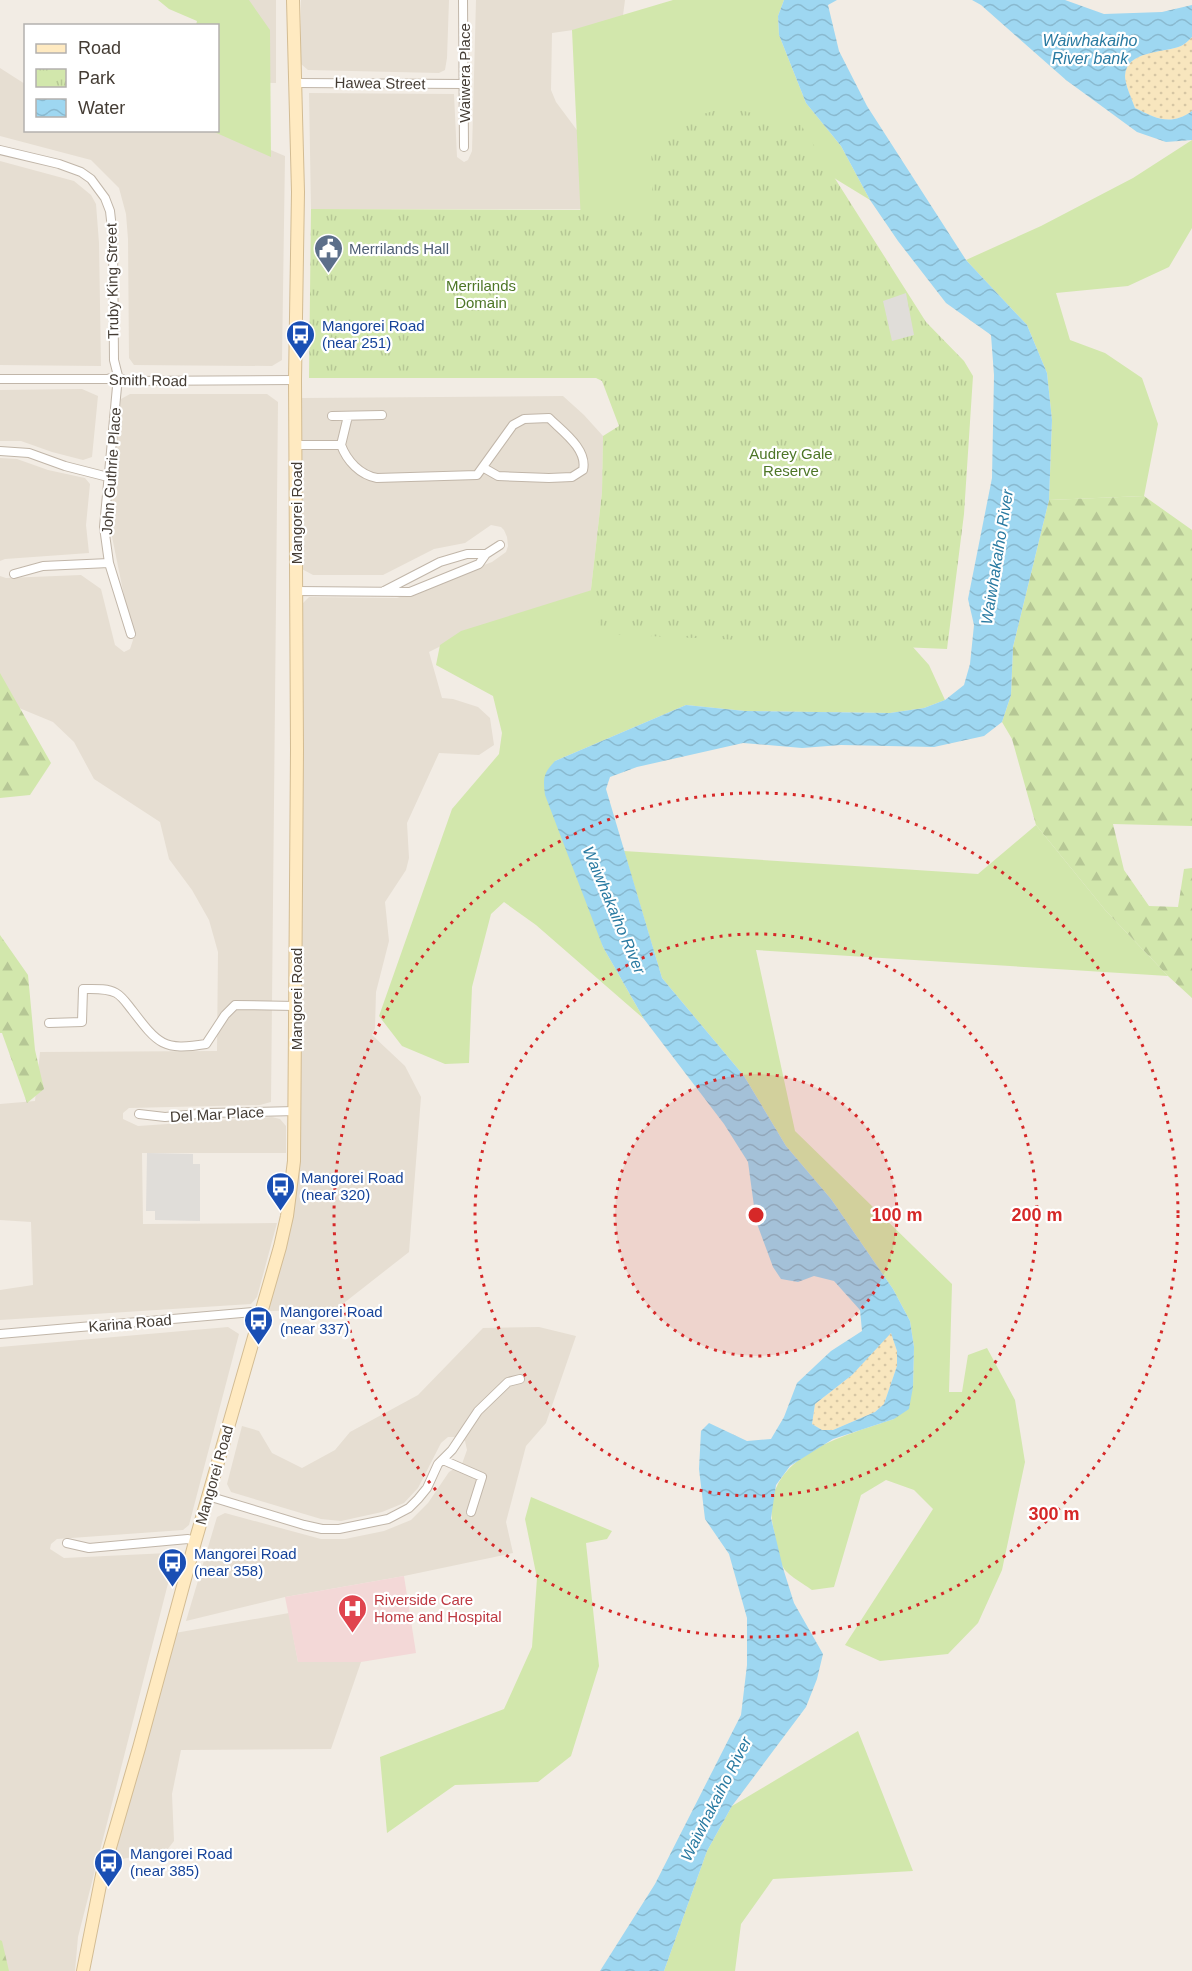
<svg xmlns="http://www.w3.org/2000/svg" width="1192" height="1971" viewBox="0 0 1192 1971" font-family="Arial,sans-serif">
  <style>
    .residential { fill: #e6ded2 }
    .medical { fill: #f3d8d7 }
    .green { fill: #d2e7ac }
    .forest { fill: url(#forest-firs) }
    .sand { fill: url(#sand-dots) }
    .park { fill: url(#park-tufts) }
    .parking { fill: #e0ddd9 }
    .water { fill: url(#water-waves); fill-rule: evenodd }
    .lines { fill: none; stroke-linecap: round; stroke-linejoin: round }
    .street-casing { stroke: #c1b6a9; stroke-width: 10 }
    .secondary-casing { stroke: #d3bc93; stroke-width: 14 }
    .street { stroke: #fff; stroke-width: 8 }
    .secondary { stroke: #ffeac1; stroke-width: 12 }
    .ring { fill: none; stroke: #d62828; stroke-width: 3; stroke-dasharray: 3 6 }
    .labels { text-anchor: middle; dominant-baseline: central; stroke-width: 4.5; stroke-linejoin: round; paint-order: stroke }
    .street-label { font-size: 15px; fill: #443c34; stroke: #fff }
    .service-label { font-size: 15px; fill: #4e5e75; stroke: #fff; text-anchor: start }
    .park-label { font-size: 15px; fill: #4d7627; stroke: #fff }
    .transit-label { font-size: 15px; fill: #164399; stroke: #fff; text-anchor: start }
    .health-label { font-size: 15px; fill: #be3a42; stroke: #fff; text-anchor: start }
    .water-label { font-size: 16px; font-style: italic; fill: #297aa1; stroke: #fff }
    .centre { fill: #d62828; stroke: #fff; stroke-width: 3 }
    .ring-label { font-size: 18px; text-anchor: middle; font-weight: bold; fill: #d62828; stroke: #fff; stroke-width: 4.5; stroke-linejoin: round; paint-order: stroke }
  </style>
  <defs>
    <pattern id="forest-firs" width="22" height="20" patternUnits="userSpaceOnUse" patternTransform="scale(1.5)"><rect width="22" height="20" fill="#d2e7ac"/><path d="M5 1l3.5 6h-7zM16 11l3.5 6h-7z" fill="#b6c795"/></pattern>
    <pattern id="sand-dots" width="8" height="8" patternUnits="userSpaceOnUse" patternTransform="scale(1.5)"><rect width="8" height="8" fill="#f8e6be"/><path d="M2 2h.1M6 6h.1" fill="none" stroke="#d6c6a4" stroke-width="1.8" stroke-linecap="round"/></pattern>
    <pattern id="park-tufts" width="24" height="20" patternUnits="userSpaceOnUse" patternTransform="scale(1.5)"><rect width="24" height="20" fill="#d2e7ac"/><path d="M3 7l-1-3M5 7V3M7 7l1-3M15 17l-1-3M17 17v-4M19 17l1-3" fill="none" stroke="#b6c795"/></pattern>
    <pattern id="water-waves" width="16" height="10" patternUnits="userSpaceOnUse" patternTransform="scale(1.5)"><rect width="16" height="10" fill="#9ed7f1"/><path d="M0 5q4-4 8 0t8 0" fill="none" stroke="#89b9cf"/></pattern>
  </defs>
  <rect width="100%" height="100%" fill="#f2ece4"/>
  <path class="residential" d="M 229,0 L 276,0 L 276,83 L 238,82 Z
    M 301,0 L 449,0 L 447,58 L 445,70 L 439,73 L 308,70 L 301,64 Z
    M 476,0 L 625,0 L 622,23 L 552,33 L 551,90 L 556,102 L 591,149 L 599,209 L 311,209 L 309,93 L 454,94 L 457,157 L 464,162 L 468,160 L 472,151 Z
    M 0,68 L 25,84 L 26,130 L 218,130 L 218,128 L 285,156 L 282,360 L 272,366 L 134,365 L 129,358 L 128,239 L 126,214 L 119,188 L 91,160 L 0,136 Z
    M 0,161 L 74,181 L 91,195 L 96,204 L 99,243 L 101,366 L 0,365 Z
    M 82,389 L 98,396 L 92,457 L 83,460 L 52,452 L 21,441 L 0,441 L 0,390 Z
    M 130,394 L 267,394 L 278,402 L 271,1102 L 260,1105 L 129,1108 L 123,1113 L 123,1119 L 138,1126 L 272,1117 L 280,1119 L 286,1126 L 286,1153 L 142,1153 L 143,1224 L 277,1223 L 257,1297 L 251,1304 L 0,1320 L 0,1290 L 33,1285 L 31,1222 L 0,1220 L 0,1104 L 35,1101 L 40,1052 L 217,1051 L 218,952 L 209,920 L 192,890 L 169,859 L 160,822 L 94,779 L 74,742 L 53,722 L 7,703 L 0,694 L 0,576 L 6,578 L 81,575 L 101,589 L 115,645 L 124,652 L 130,649 L 133,640 L 108,517 L 121,399 Z
    M 563,396 L 584,415 L 603,436 L 602,492 L 590,598 L 453,640 L 429,652 L 442,698 L 453,699 L 478,707 L 490,718 L 494,745 L 479,755 L 439,753 L 407,823 L 409,858 L 406,870 L 385,902 L 389,941 L 376,992 L 375,1028 L 372,1035 L 405,1066 L 421,1097 L 409,1252 L 335,1310 L 266,1311 L 295,1168 L 298,608 L 309,597 L 397,598 L 492,562 L 506,552 L 508,546 L 507,537 L 504,530 L 501,527 L 491,525 L 465,543 L 434,549 L 383,575 L 313,575 L 300,568 L 302,398 Z
    M 0,458 L 17,459 L 48,470 L 85,478 L 90,484 L 86,525 L 89,553 L 5,559 L 0,561 Z
    M 228,1327 L 239,1334 L 189,1525 L 183,1530 L 57,1539 L 51,1544 L 50,1549 L 64,1558 L 168,1553 L 175,1556 L 78,1937 L 75,1971 L 3,1971 L 0,1961 L 0,1347 Z
    M 539,1327 L 576,1336 L 546,1423 L 526,1446 L 506,1522 L 513,1553 L 404,1576 L 285,1597 L 186,1621 L 217,1517 L 225,1513 L 321,1539 L 345,1539 L 384,1531 L 411,1520 L 428,1503 L 449,1472 L 462,1464 L 467,1450 L 465,1441 L 458,1437 L 448,1437 L 441,1443 L 418,1488 L 404,1503 L 382,1512 L 341,1521 L 321,1519 L 231,1492 L 227,1484 L 242,1426 L 259,1431 L 272,1453 L 302,1468 L 335,1450 L 350,1432 L 418,1395 L 483,1328 Z
    M 289,1613 L 298,1662 L 361,1662 L 331,1749 L 181,1750 L 172,1794 L 174,1841 L 167,1850 L 112,1861 L 175,1633 Z"/>
  <path class="medical" d="M 404,1576 L 416,1653 L 361,1662 L 298,1662 L 285,1597 Z"/>
  <path class="green" d="M 158,0 L 249,0 L 270,30 L 271,157 L 212,131 L 218,130 L 218,26 L 196,25 L 197,21 L 169,9 Z
    M 673,0 L 784,0 L 778,16 L 779,35 L 806,103 L 841,146 L 870,200 L 762,134 L 912,646 L 929,665 L 945,700 L 924,708 L 890,713 L 745,711 L 686,705 L 555,761 L 603,947 L 644,1019 L 536,925 L 504,902 L 491,914 L 472,987 L 469,1063 L 445,1064 L 402,1046 L 379,1016 L 452,809 L 499,754 L 502,733 L 493,696 L 436,665 L 440,645 L 461,631 L 640,575 L 651,445 L 581,223 L 572,30 Z
    M 1192,140 L 1192,228 L 1169,267 L 1128,286 L 1056,293 L 1070,340 L 1105,353 L 1142,378 L 1158,424 L 1144,496 L 1049,500 L 1052,420 L 1047,373 L 1027,325 L 966,260 L 1041,226 L 1133,178 Z
    M 1036,825 L 1106,911 L 1168,976 L 756,950 L 795,1131 L 952,1284 L 949,1392 L 962,1392 L 968,1355 L 987,1348 L 1015,1400 L 1025,1462 L 1002,1570 L 978,1623 L 948,1654 L 880,1661 L 845,1645 L 933,1509 L 914,1490 L 886,1480 L 861,1495 L 834,1587 L 812,1590 C 805,1585 786,1574 783,1567 C 778,1559 776,1541 774,1531 C 756,1457 841,1437 894,1419 L 913,1387 L 914,1347 L 910,1321 L 893,1289 L 831,1199 L 786,1146 L 744,1076 L 662,978 L 624,851 L 978,874 Z
    M 531,1497 L 612,1531 L 607,1539 L 586,1543 L 599,1666 L 571,1756 L 538,1782 L 455,1785 L 387,1833 L 380,1757 L 504,1709 L 532,1647 L 537,1578 L 525,1519 Z
    M 858,1731 L 913,1871 L 773,1879 L 741,1924 L 735,1971 L 664,1971 L 707,1851 L 732,1806 Z"/>
  <path class="forest" d="M 1144,496 L 1192,530 L 1192,826 L 1113,824 L 1124,870 L 1149,906 L 1178,907 L 1184,869 L 1192,868 L 1192,998 L 1168,976 L 1106,911 L 1036,825 L 1012,739 L 1002,722 L 1011,695 L 1013,647 L 1049,500 Z
    M 0,673 L 51,763 L 30,795 L 0,798 Z
    M 0,935 L 28,975 L 35,1050 L 44,1089 L 27,1103 L 2,1033 L 0,1033 Z
    M 0,1940 L 2,1941 L 9,1971 L 0,1971 Z"/>
  <path class="sand" d="M 1192,37 L 1192,111 C 1171,126 1157,119 1135,108 C 1132,99 1125,85 1125,76 C 1126,50 1164,53 1181,46 C 1185,44 1189,40 1192,37 Z
    M 891,1332 L 897,1351 L 897,1366 L 884,1404 L 875,1412 L 833,1430 L 822,1430 L 812,1424 L 815,1404 L 852,1375 Z"/>
  <path class="park" d="M 728,107 L 801,125 L 926,322 L 964,361 L 973,376 L 964,514 L 947,649 L 603,634 L 590,598 L 602,492 L 603,436 L 619,426 L 602,381 L 596,378 L 309,378 L 311,209 L 624,210 L 654,248 L 651,142 L 671,123 Z"/>
  <path class="parking" d="M 906,293 L 914,335 L 892,341 L 883,301 Z
    M 147,1153 L 193,1154 L 193,1164 L 200,1164 L 200,1221 L 155,1220 L 155,1211 L 146,1211 Z"/>
  <path class="water" d="M 784,0 L 837,0 L 828,5 L 839,51 L 867,106 L 966,260 L 1027,325 L 1047,373 L 1052,420 L 1049,500 L 1013,647 L 1011,695 L 1002,722 L 984,736 L 934,747 L 841,745 L 802,748 L 743,743 L 637,767 L 610,777 L 606,789 L 662,978 L 744,1076 L 786,1146 L 831,1199 L 893,1289 L 910,1321 L 914,1347 L 913,1387 L 909,1409 L 894,1419 L 833,1439 L 790,1466 L 776,1485 L 771,1518 L 783,1568 L 794,1603 L 823,1654 L 817,1679 L 806,1707 L 732,1806 L 707,1851 L 664,1971 L 600,1971 L 655,1884 L 741,1715 L 747,1665 L 747,1618 L 729,1554 L 705,1519 L 699,1469 L 701,1431 L 709,1423 L 747,1441 L 771,1439 L 784,1417 L 797,1383 L 831,1351 L 862,1331 L 860,1310 L 834,1281 L 814,1276 L 798,1282 L 781,1279 L 773,1267 L 756,1221 L 748,1162 L 724,1124 L 644,1019 L 603,947 L 545,795 C 543,778 543,774 555,761 L 686,705 L 745,711 L 890,713 L 924,708 L 945,700 L 964,685 L 970,664 L 974,625 L 968,599 L 992,478 L 994,375 L 991,335 L 946,303 L 898,241 L 870,200 L 841,146 L 806,103 L 779,35 L 778,16 ZM 891,1333 L 897,1351 L 897,1366 L 884,1404 L 875,1412 L 833,1430 L 822,1430 L 812,1424 L 815,1404 L 852,1375 Z
    M 972,0 L 1065,0 L 1104,14 L 1162,12 L 1192,5 L 1192,37 C 1189,40 1185,44 1181,46 C 1164,53 1126,50 1125,76 C 1125,85 1132,99 1135,108 C 1157,119 1171,126 1192,111 L 1192,140 L 1166,142 L 1137,132 L 1066,80 L 981,5 Z"/>
  <g class="lines">
    <defs>
      <path id="street" d="M 463,0 L 464,147
        M 296,83 L 464,84
        M 0,150 L 59,164 L 81,172 L 91,179 L 105,198 L 110,211 L 113,238 L 114,360 L 118,376 L 104,527 L 109,563 L 131,634
        M 0,379 L 107,379 L 118,376 L 125,381 L 295,380
        M 332,416 L 382,415
        M 296,445 L 341,445 C 347,461 360,475 377,478 L 477,475 L 513,425 L 524,419 L 549,418 C 562,431 588,449 583,470 L 572,477 L 549,478 L 498,476 L 484,468
        M 341,445 L 348,416
        M 0,451 L 29,453 L 65,466 L 108,477
        M 14,574 L 43,566 L 109,563
        M 296,591 L 410,592 L 479,564 L 486,554 L 500,545
        M 384,591 L 440,562 L 467,554 L 486,554
        M 49,1023 L 82,1022 L 83,989 C 94,989 107,988 116,993 C 123,997 127,1004 132,1010 C 158,1044 163,1051 206,1044 L 225,1015 L 235,1005 L 296,1006
        M 139,1114 L 165,1117 L 209,1113 L 296,1111
        M 0,1334 L 253,1312 L 261,1314
        M 443,1460 L 482,1477 L 471,1512
        M 208,1496 L 304,1525 L 322,1529 L 339,1529 L 388,1519 L 409,1508 L 418,1499 L 427,1488 L 438,1464 L 452,1450 L 478,1411 L 508,1382 L 520,1379
        M 67,1543 L 89,1548 L 188,1539 L 195,1542"/>
      <path id="secondary" d="M 83,1971 L 102,1875 L 139,1748 L 195,1542 L 280,1247 L 287,1216 L 294,1161 L 297,749 L 295,380 L 298,192 L 293,0"/>
    </defs>
    <use href="#street" class="street-casing"/>
    <use href="#secondary" class="secondary-casing"/>
    <use href="#street" class="street"/>
    <use href="#secondary" class="secondary"/>
  </g>
  <circle cx="756" cy="1215" r="141" fill="#d62828" fill-opacity=".12"/>
  <g class="ring">
    <circle cx="756" cy="1215" r="141"/>
    <circle cx="756" cy="1215" r="281"/>
    <circle cx="756" cy="1215" r="422"/>
  </g>
  <defs>
    <symbol id="civic-pin" viewBox="-11 -11 22 30"><path d="M0 17L-7.5 6A9.5 9.5 0 1 1 7.5 6Z" fill="#5c6f8a" stroke="#fff"/><path d="M-.6-6.5H3V-4.5H.6V-3L4-1V1h2V6H-6V1h2V-1L-.6-3ZM-1.2 2.5V6h2.4V2.5Z" fill="#fff"/></symbol>
    <symbol id="bus-pin" viewBox="-11 -11 22 30"><path d="M0 17L-7.5 6A9.5 9.5 0 1 1 7.5 6Z" fill="#1a4fb4" stroke="#fff"/><path d="M-5-6H5V4H4V6H2V4H-2V6H-4V4H-5ZM-3.5-4V0h7V-4ZM-3.5 1.2v1.5H-2V1.2ZM2 1.2v1.5H3.5V1.2Z" fill="#fff"/></symbol>
    <symbol id="hospital-pin" viewBox="-11 -11 22 30"><path d="M0 17L-7.5 6A9.5 9.5 0 1 1 7.5 6Z" fill="#e0444e" stroke="#fff"/><path d="M-5-5h3v3.5h4V-5h3V5h-3V1.5h-4V5h-3Z" fill="#fff"/></symbol>
  </defs>
  <g fill-rule="evenodd">
    <use href="#civic-pin" x="312" y="232" width="33" height="45"/>
    <use href="#bus-pin" x="284" y="318" width="33" height="45"/>
    <use href="#bus-pin" x="264" y="1170" width="33" height="45"/>
    <use href="#bus-pin" x="242" y="1304" width="33" height="45"/>
    <use href="#bus-pin" x="156" y="1546" width="33" height="45"/>
    <use href="#hospital-pin" x="336" y="1592" width="33" height="45"/>
    <use href="#bus-pin" x="92" y="1846" width="33" height="45"/>
  </g>
  <g class="labels">
    <g class="street-label">
      <text transform="translate(464 73) rotate(-90)">Waiwera Place</text>
      <text transform="translate(380 83) rotate(1)">Hawea Street</text>
      <text transform="translate(112 281) rotate(-91)">Truby King Street</text>
      <text transform="translate(148 380) rotate(1)">Smith Road</text>
      <text transform="translate(111 471) rotate(-86)">John Guthrie Place</text>
      <text transform="translate(296 513) rotate(-90)">Mangorei Road</text>
      <text transform="translate(296 999) rotate(-90)">Mangorei Road</text>
      <text transform="translate(217 1114) rotate(-3)">Del Mar Place</text>
      <text transform="translate(130 1323) rotate(-5)">Karina Road</text>
      <text transform="translate(214 1475) rotate(-74)">Mangorei Road</text>
    </g>
    <g class="service-label">
      <text x="349" y="248">Merrilands Hall</text>
    </g>
    <g class="park-label">
      <text x="481" y="285">Merrilands<tspan x="481" dy="17">Domain</tspan></text>
      <text x="791" y="453">Audrey Gale<tspan x="791" dy="17">Reserve</tspan></text>
    </g>
    <g class="transit-label">
      <text x="322" y="325">Mangorei Road<tspan x="322" dy="17">(near 251)</tspan></text>
      <text x="301" y="1177">Mangorei Road<tspan x="301" dy="17">(near 320)</tspan></text>
      <text x="280" y="1311">Mangorei Road<tspan x="280" dy="17">(near 337)</tspan></text>
      <text x="194" y="1553">Mangorei Road<tspan x="194" dy="17">(near 358)</tspan></text>
      <text x="130" y="1853">Mangorei Road<tspan x="130" dy="17">(near 385)</tspan></text>
    </g>
    <g class="health-label">
      <text x="374" y="1599">Riverside Care<tspan x="374" dy="17">Home and Hospital</tspan></text>
    </g>
    <g class="water-label">
      <text x="1090" y="40">Waiwhakaiho<tspan x="1090" dy="18">River bank</tspan></text>
      <text transform="translate(997 557) rotate(-81)">Waiwhakaiho River</text>
      <text transform="translate(614 910) rotate(67)">Waiwhakaiho River</text>
      <text transform="translate(716 1799) rotate(-63)">Waiwhakaiho River</text>
    </g>
  </g>
  <circle cx="756" cy="1215" r="9" class="centre"/>
  <g class="ring-label">
    <text x="897" y="1221">100 m</text>
    <text x="1037" y="1221">200 m</text>
    <text x="1054" y="1520">300 m</text>
  </g>
  <rect x="24" y="24" width="195" height="108" fill="#ffffff" stroke="#b4b1ae" stroke-width="1.5"/>
  <rect x="36" y="44" width="30" height="9" fill="#ffeac1" stroke="#b4b1ae" stroke-width="1.5"/>
  <text x="78" y="54" font-size="18" fill="#443c34">Road</text>
  <rect x="36" y="69" width="30" height="18" fill="url(#park-tufts)" stroke="#b4b1ae" stroke-width="1.5"/>
  <text x="78" y="84" font-size="18" fill="#443c34">Park</text>
  <rect x="36" y="99" width="30" height="18" fill="url(#water-waves)" stroke="#b4b1ae" stroke-width="1.5"/>
  <text x="78" y="114" font-size="18" fill="#443c34">Water</text>
</svg>
